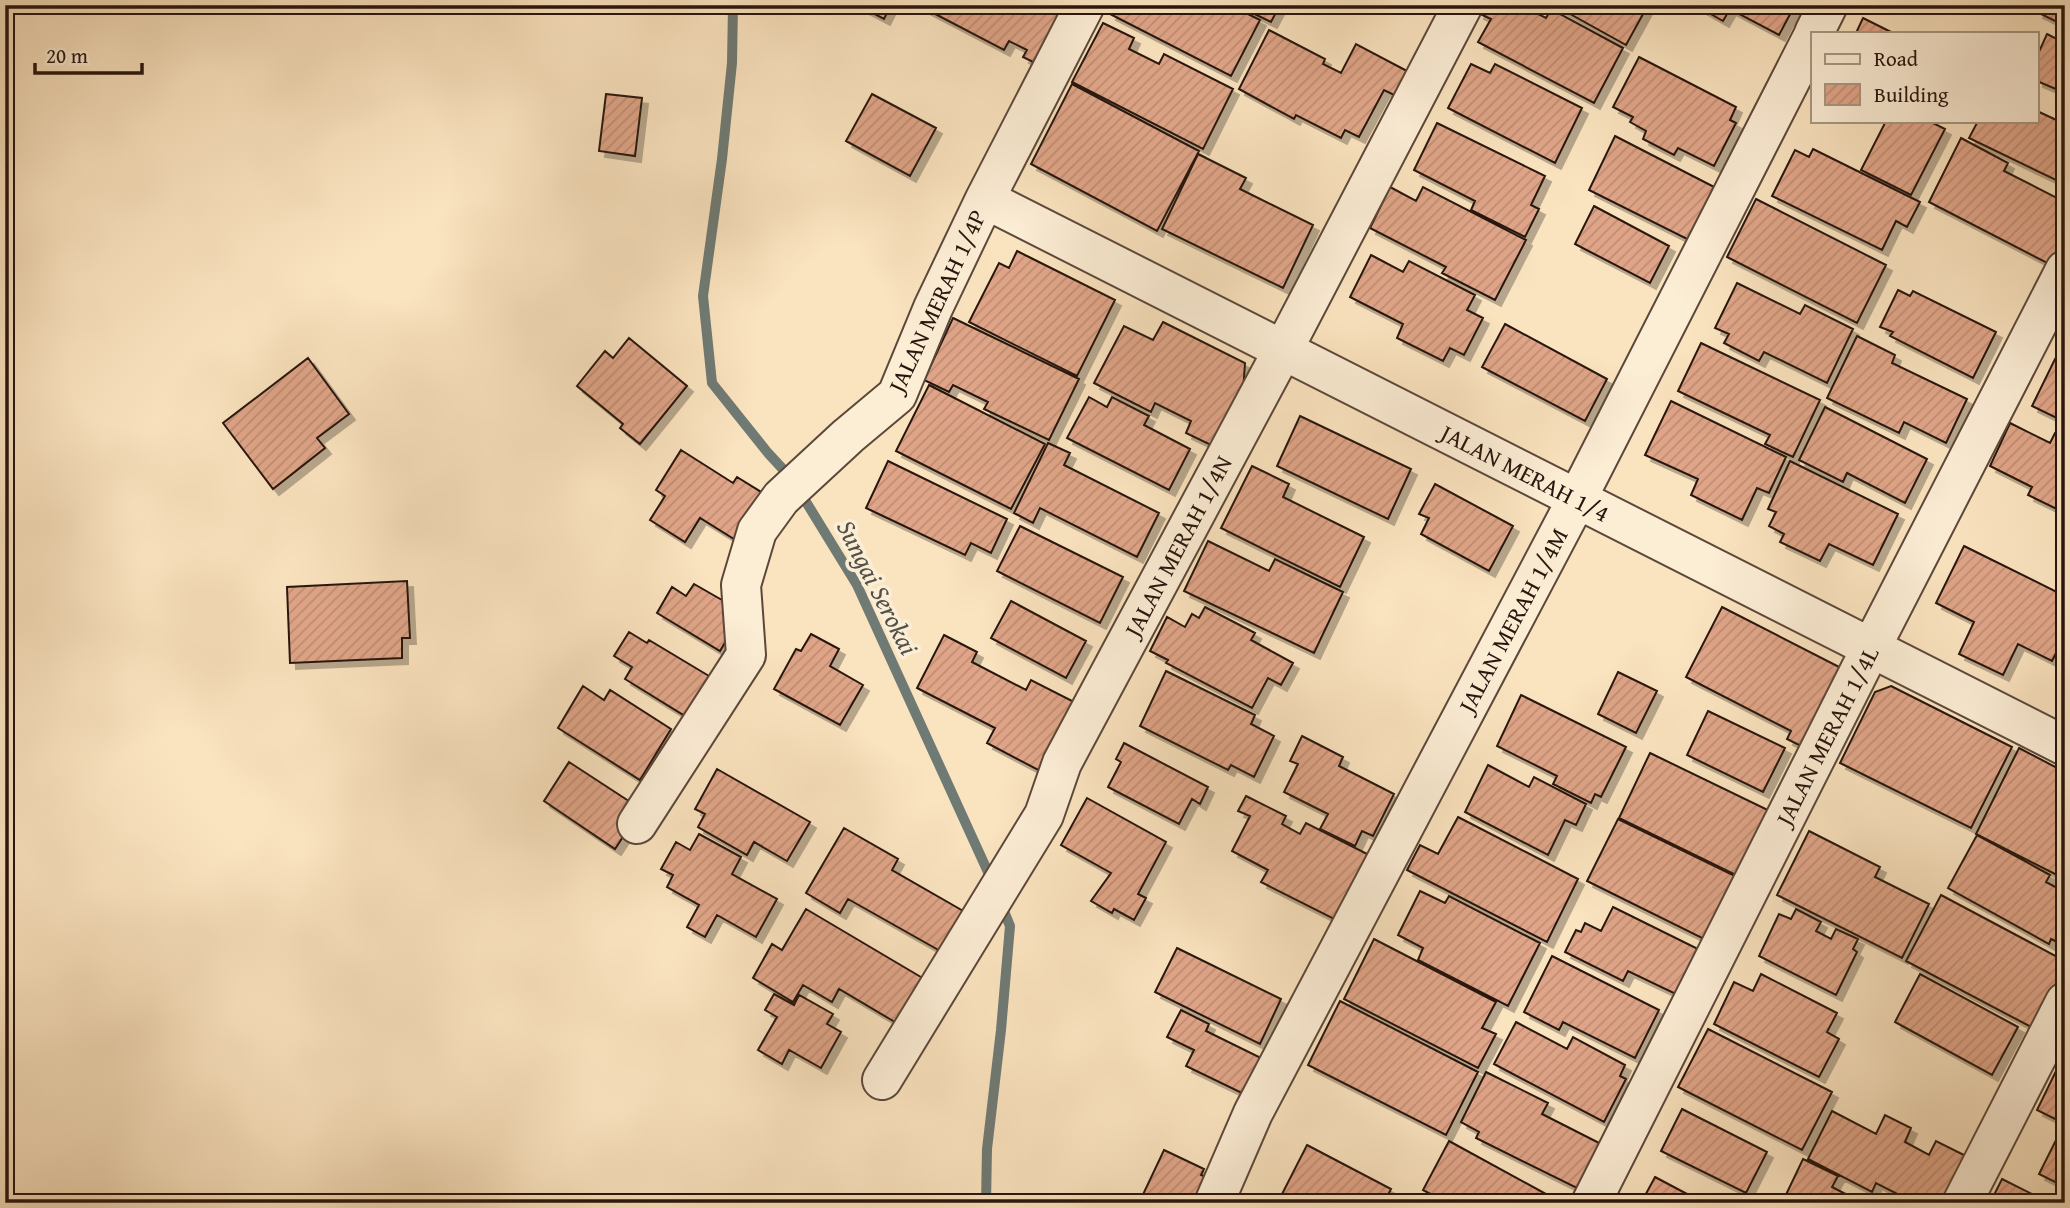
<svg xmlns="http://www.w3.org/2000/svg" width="2070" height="1208" viewBox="0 0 2070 1208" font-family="'Gentium Book Plus',serif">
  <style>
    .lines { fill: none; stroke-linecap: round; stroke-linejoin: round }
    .stream { stroke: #6f7a74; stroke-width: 10 }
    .building { fill: url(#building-hatch); stroke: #28150d; stroke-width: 2; filter: url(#shadow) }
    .minor-casing { stroke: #5c483a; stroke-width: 42 }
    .minor { stroke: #fcedd5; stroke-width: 38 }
    .labels { text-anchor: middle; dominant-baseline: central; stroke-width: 7; stroke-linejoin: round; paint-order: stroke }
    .street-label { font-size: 24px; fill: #28150d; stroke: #fcedd5 }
    .water-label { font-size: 26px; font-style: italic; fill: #525049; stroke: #fcedd5 }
  </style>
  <defs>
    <pattern id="building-hatch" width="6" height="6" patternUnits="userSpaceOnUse" patternTransform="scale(1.75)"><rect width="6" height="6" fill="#e0a588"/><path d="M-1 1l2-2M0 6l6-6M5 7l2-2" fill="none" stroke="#c08d74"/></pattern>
    <filter id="shadow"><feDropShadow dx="6" dy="6" stdDeviation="0" flood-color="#0004"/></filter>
  </defs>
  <rect width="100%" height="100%" fill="#fae3bf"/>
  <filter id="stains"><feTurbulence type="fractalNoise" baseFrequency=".00286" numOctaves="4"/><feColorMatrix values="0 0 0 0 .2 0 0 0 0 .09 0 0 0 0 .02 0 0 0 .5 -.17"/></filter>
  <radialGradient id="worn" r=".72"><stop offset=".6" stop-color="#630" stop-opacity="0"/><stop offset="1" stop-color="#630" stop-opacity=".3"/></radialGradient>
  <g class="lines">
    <path class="stream" d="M 733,5 L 732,63 L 722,159 L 703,296 L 712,383 L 768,453 L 792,479 L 857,585 L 993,883
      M 986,1203 L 987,1149 L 1001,1030 L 1010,926 L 1001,904"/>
  </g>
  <path class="building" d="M 864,5 L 891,5 L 884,19 L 863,8 Z
    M 918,5 L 1068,5 L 1039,65 L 1023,57 L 1027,50 L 1009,41 L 1004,50 Z
    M 1114,5 L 1230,5 L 1260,20 L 1231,76 L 1110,14 Z
    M 1244,5 L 1280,5 L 1271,22 L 1242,8 Z
    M 1482,5 L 1528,5 L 1526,8 L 1546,18 L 1551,9 L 1623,48 L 1594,103 L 1478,42 L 1491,19 L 1478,13 Z
    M 1554,5 L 1648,5 L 1626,45 Z
    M 1695,5 L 1795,5 L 1779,35 L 1730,9 L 1723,21 Z
    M 2036,5 L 2065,5 L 2065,26 L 2037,12 L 2040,7 Z
    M 1863,18 L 1893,33 L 1856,33 Z
    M 1103,23 L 1134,38 L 1129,49 L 1159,64 L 1164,54 L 1233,89 L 1203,149 L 1072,82 Z
    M 1269,30 L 1325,59 L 1323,64 L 1341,73 L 1356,44 L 1407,71 L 1394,95 L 1384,90 L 1359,137 L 1345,130 L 1341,138 L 1296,115 L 1294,119 L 1239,89 Z
    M 2047,34 L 2065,43 L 2065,93 L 2037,81 L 2037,56 Z
    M 1639,57 L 1736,107 L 1730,120 L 1736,123 L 1714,166 L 1678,148 L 1674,155 L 1643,139 L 1646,131 L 1630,122 L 1633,117 L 1613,107 Z
    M 1471,64 L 1490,73 L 1495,64 L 1582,108 L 1555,163 L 1448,108 Z
    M 1072,84 L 1199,151 L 1157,231 L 1031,164 Z
    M 606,94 L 642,98 L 635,156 L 599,151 Z
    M 872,94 L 936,128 L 910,176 L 846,141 Z
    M 2037,111 L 2065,124 L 2065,173 L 2061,171 L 2056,180 L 1969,138 L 1978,121 L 2037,121 Z
    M 1886,121 L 1929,121 L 1945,129 L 1911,195 L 1861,170 Z
    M 1437,123 L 1545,176 L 1531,205 L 1539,209 L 1525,237 L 1471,210 L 1475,201 L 1414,170 Z
    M 1615,136 L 1720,190 L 1693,242 L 1589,190 Z
    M 1961,138 L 2008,163 L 2004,171 L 2065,202 L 2065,247 L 2055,267 L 1929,202 Z
    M 1813,149 L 1920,202 L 1907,227 L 1896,221 L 1882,250 L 1772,196 L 1795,150 L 1809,157 Z
    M 1198,154 L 1246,178 L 1240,189 L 1313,225 L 1283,288 L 1162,229 Z
    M 1390,187 L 1416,201 L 1423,187 L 1526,240 L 1495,300 L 1442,273 L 1446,267 L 1370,228 Z
    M 1756,199 L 1886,265 L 1857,323 L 1727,257 Z
    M 1594,206 L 1669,246 L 1650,283 L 1575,244 Z
    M 1017,251 L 1115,300 L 1077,376 L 969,322 L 999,263 L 1009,268 Z
    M 1371,255 L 1403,272 L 1409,261 L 1475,295 L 1467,310 L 1483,318 L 1464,355 L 1450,348 L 1443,361 L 1397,338 L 1403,324 L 1350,297 Z
    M 1737,283 L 1800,314 L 1805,305 L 1853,329 L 1827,383 L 1764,352 L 1759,361 L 1724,343 L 1729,334 L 1715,328 Z
    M 1898,290 L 1910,296 L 1913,291 L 1996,332 L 1973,378 L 1890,336 L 1893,332 L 1880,327 Z
    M 953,318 L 1079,379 L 1049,440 L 984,409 L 988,402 L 953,385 L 949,392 L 924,380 Z
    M 1163,322 L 1245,363 L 1243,392 L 1215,447 L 1186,433 L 1191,421 L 1155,403 L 1151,412 L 1094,383 L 1124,326 L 1153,340 Z
    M 1505,324 L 1607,379 L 1585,421 L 1482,367 Z
    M 1857,336 L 1895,355 L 1892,363 L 1967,399 L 1946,443 L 1904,422 L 1899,433 L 1827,398 Z
    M 629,338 L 687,386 L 640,444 L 620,428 L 623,424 L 577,386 L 605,351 L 613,358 Z
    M 1701,343 L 1820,400 L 1793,457 L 1765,444 L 1770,435 L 1678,391 Z
    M 308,358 L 349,414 L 317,438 L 325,448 L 273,489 L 223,423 Z
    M 2055,359 L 2065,364 L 2065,422 L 2032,406 Z
    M 929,385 L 1045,444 L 1011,509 L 896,451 Z
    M 1089,397 L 1107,407 L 1112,397 L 1149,416 L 1144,425 L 1190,449 L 1169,490 L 1067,438 Z
    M 1671,401 L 1786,457 L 1769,493 L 1757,488 L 1742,520 L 1691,495 L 1698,479 L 1645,455 Z
    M 1825,407 L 1927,459 L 1905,503 L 1847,473 L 1843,482 L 1799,460 Z
    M 1300,416 L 1411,469 L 1388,519 L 1277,466 Z
    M 2010,423 L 2050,443 L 2055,433 L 2065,438 L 2065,513 L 2028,495 L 2032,487 L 1990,466 Z
    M 1048,443 L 1070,453 L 1064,465 L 1159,513 L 1137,557 L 1040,508 L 1033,523 L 1014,513 Z
    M 681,450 L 733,483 L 737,477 L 766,495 L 737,541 L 700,518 L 685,542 L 650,520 L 665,496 L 656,490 Z
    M 888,461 L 1007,519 L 991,553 L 971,543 L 965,555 L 866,508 Z
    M 1790,461 L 1898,514 L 1873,565 L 1829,544 L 1820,561 L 1780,542 L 1784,534 L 1769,526 L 1776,512 L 1768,509 Z
    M 1252,466 L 1289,484 L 1283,497 L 1364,537 L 1340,587 L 1221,528 Z
    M 1435,484 L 1513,526 L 1489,571 L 1421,534 L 1429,518 L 1419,514 Z
    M 1020,526 L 1123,577 L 1100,623 L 997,571 Z
    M 1208,541 L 1269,571 L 1275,559 L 1343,592 L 1314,653 L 1184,591 Z
    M 1964,546 L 2065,596 L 2065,636 L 2052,661 L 2018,644 L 2003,675 L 1959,654 L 1974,622 L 1936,603 Z
    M 407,581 L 410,638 L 402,638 L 402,658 L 290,663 L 287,587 Z
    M 694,584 L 743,612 L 720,651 L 657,613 L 672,587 L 686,596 Z
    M 1011,601 L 1086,641 L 1066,678 L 991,638 Z
    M 1205,607 L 1255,633 L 1251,640 L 1293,663 L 1281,685 L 1268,678 L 1252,708 L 1166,663 L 1168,660 L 1150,651 L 1167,617 L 1185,627 L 1192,614 L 1199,618 Z
    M 1722,607 L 1845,670 L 1805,748 L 1787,739 L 1791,731 L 1686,677 Z
    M 629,632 L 647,643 L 649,640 L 709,676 L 685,716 L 625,679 L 632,667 L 614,656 Z
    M 811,634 L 839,649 L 830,666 L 863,685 L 840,725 L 774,689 L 796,649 L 801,651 Z
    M 944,635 L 977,652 L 972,662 L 1026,690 L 1031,680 L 1078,704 L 1042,772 L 987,743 L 995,728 L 917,688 Z
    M 1166,671 L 1255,715 L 1251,724 L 1274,736 L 1254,777 L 1231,765 L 1228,770 L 1140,726 Z
    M 1618,672 L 1657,691 L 1636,733 L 1598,714 Z
    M 583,686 L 604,700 L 610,690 L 671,729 L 640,780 L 558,728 Z
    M 1891,686 L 2012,747 L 1971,828 L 1840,763 L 1875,692 Z
    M 1521,695 L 1626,747 L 1601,797 L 1595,794 L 1591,803 L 1553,784 L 1557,776 L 1497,746 Z
    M 1708,711 L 1785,748 L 1763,792 L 1687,755 Z
    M 1302,736 L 1343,757 L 1339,766 L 1394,794 L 1373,836 L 1362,831 L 1355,846 L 1320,829 L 1328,814 L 1284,792 L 1298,764 L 1290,761 Z
    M 1124,743 L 1208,787 L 1200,804 L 1192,799 L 1179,824 L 1108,787 L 1121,762 L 1116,759 Z
    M 2019,748 L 2065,772 L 2065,879 L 1976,834 Z
    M 1650,753 L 1776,814 L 1744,879 L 1619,818 Z
    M 569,762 L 641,809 L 615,849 L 544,801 Z
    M 1488,765 L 1529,787 L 1534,777 L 1586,804 L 1576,825 L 1565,820 L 1548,855 L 1465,812 Z
    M 717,769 L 810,822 L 787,861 L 754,842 L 747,855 L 698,827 L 705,814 L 695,809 Z
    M 1246,796 L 1286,816 L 1282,824 L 1300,834 L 1306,823 L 1377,859 L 1344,924 L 1261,882 L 1268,870 L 1232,851 L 1250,816 L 1238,811 Z
    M 1087,798 L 1166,842 L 1138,894 L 1146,898 L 1134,920 L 1114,909 L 1112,913 L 1091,901 L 1111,873 L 1061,845 Z
    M 1458,817 L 1578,879 L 1547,942 L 1407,870 L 1420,845 L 1438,854 Z
    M 1618,819 L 1737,877 L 1706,940 L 1587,881 Z
    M 844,828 L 898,859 L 892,870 L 965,912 L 942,952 L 848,899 L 840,913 L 806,893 Z
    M 1809,831 L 1880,867 L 1875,877 L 1929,904 L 1902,958 L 1777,895 Z
    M 699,834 L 741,857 L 732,874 L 777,899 L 756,937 L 717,915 L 705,937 L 687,927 L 699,905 L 667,887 L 673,875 L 661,869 L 676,842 L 690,850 Z
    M 1977,835 L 2050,875 L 2046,882 L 2065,892 L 2065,933 L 2059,943 L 2051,939 L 2049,944 L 1948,888 Z
    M 1420,891 L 1445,903 L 1449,896 L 1540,943 L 1508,1006 L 1418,960 L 1423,948 L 1398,935 Z
    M 1941,895 L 2065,961 L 2065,966 L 2033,1028 L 1906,961 Z
    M 1613,907 L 1704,952 L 1682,997 L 1628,971 L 1623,981 L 1565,952 L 1576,930 L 1581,932 L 1585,923 L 1601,931 Z
    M 806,909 L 931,983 L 905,1028 L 839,989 L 832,1002 L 803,985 L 793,1002 L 753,978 L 772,944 L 782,950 Z
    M 1796,909 L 1821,922 L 1816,931 L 1831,939 L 1836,929 L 1858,939 L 1853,949 L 1857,952 L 1836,995 L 1759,956 L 1779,914 L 1791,919 Z
    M 1374,939 L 1496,1002 L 1482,1028 L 1496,1034 L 1478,1068 L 1344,999 Z
    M 1177,948 L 1281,999 L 1260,1044 L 1155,992 Z
    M 1552,956 L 1659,1010 L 1635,1058 L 1563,1022 L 1559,1030 L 1524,1012 Z
    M 1761,974 L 1837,1013 L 1827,1032 L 1839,1039 L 1819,1077 L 1714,1024 L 1734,982 L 1753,991 Z
    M 1920,974 L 2018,1027 L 1992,1075 L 1895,1022 Z
    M 774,994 L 794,1005 L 799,995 L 833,1014 L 827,1024 L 841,1032 L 821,1068 L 789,1050 L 782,1064 L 758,1050 L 777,1017 L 765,1010 Z
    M 1340,1001 L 1478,1072 L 1446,1135 L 1308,1065 Z
    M 1181,1010 L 1209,1024 L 1206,1031 L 1265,1060 L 1248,1096 L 1186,1066 L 1194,1050 L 1167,1037 Z
    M 1516,1022 L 1567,1049 L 1573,1037 L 1625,1065 L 1620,1076 L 1626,1079 L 1604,1122 L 1494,1064 Z
    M 1708,1029 L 1832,1092 L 1802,1150 L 1678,1087 Z
    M 2056,1071 L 2065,1075 L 2065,1124 L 2037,1110 Z
    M 1486,1072 L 1548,1103 L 1542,1114 L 1609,1148 L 1587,1193 L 1476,1138 L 1479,1132 L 1461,1122 Z
    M 1682,1109 L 1767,1152 L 1746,1193 L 1661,1151 Z
    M 1832,1111 L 1876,1134 L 1885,1115 L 1911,1128 L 1905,1142 L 1929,1155 L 1936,1141 L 1968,1157 L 1945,1203 L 1915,1203 L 1876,1183 L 1872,1192 L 1808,1159 Z
    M 2057,1138 L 2065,1142 L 2065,1187 L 2039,1174 Z
    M 1449,1141 L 1546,1194 L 1543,1201 L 1546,1203 L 1447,1203 L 1423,1190 Z
    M 1307,1145 L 1391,1189 L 1384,1203 L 1283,1203 L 1279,1200 Z
    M 1164,1150 L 1204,1169 L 1201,1175 L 1215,1181 L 1205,1203 L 1139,1203 Z
    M 1803,1159 L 1838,1176 L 1832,1187 L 1863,1203 L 1782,1203 Z
    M 1655,1177 L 1704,1203 L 1641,1203 Z
    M 2002,1179 L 2050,1203 L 1990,1203 Z"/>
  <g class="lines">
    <defs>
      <path id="minor" d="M 1814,33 L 1828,5
        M 985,199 L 2065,746
        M 637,824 L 746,655 L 741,585 L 757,531 L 781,498 L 848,436 L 897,395 L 933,308 L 985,199 L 1085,5
        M 882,1080 L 1044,815 L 1062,763 L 1283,350 L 1463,5
        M 1214,1203 L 1253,1113 L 1577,499 L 1813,36
        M 1591,1203 L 1871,648 L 2065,270
        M 1962,1203 L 2065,1002"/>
    </defs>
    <use href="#minor" class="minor-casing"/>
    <use href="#minor" class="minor"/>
  </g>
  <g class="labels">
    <g class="street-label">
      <text transform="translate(937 301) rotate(-65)">JALAN MERAH 1/4P</text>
      <text transform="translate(1525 473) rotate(27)">JALAN MERAH 1/4</text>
      <text transform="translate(1178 546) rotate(-62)">JALAN MERAH 1/4N</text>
      <text transform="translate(1513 620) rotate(-62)">JALAN MERAH 1/4M</text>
      <text transform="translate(1827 736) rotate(-63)">JALAN MERAH 1/4L</text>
    </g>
    <g class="water-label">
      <text transform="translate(878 587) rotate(63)">Sungai Serokai</text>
    </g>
  </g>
  <rect width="2070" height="1208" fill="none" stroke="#fae3bf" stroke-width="28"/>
  <rect x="7" y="7" width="2056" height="1194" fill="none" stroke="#28150d" stroke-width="3.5"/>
  <rect x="14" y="14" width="2042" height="1180" fill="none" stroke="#28150d" stroke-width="2"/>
  <rect x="1811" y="32" width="228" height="91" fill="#fcedd5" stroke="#a79785" stroke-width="2"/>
  <rect x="1825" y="54" width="35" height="10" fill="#fcedd5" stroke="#a79785" stroke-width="2"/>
  <text x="1874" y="66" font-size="21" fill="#28150d">Road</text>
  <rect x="1825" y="84" width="35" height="21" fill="url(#building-hatch)" stroke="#a79785" stroke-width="2"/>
  <text x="1874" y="102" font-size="21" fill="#28150d">Building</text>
  <path d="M35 63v10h107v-10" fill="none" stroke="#28150d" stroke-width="3.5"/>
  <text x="46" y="63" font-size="21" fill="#28150d" stroke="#fcedd5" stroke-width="5" paint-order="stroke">20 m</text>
  <rect width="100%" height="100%" filter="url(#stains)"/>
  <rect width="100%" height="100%" fill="url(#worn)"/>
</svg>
